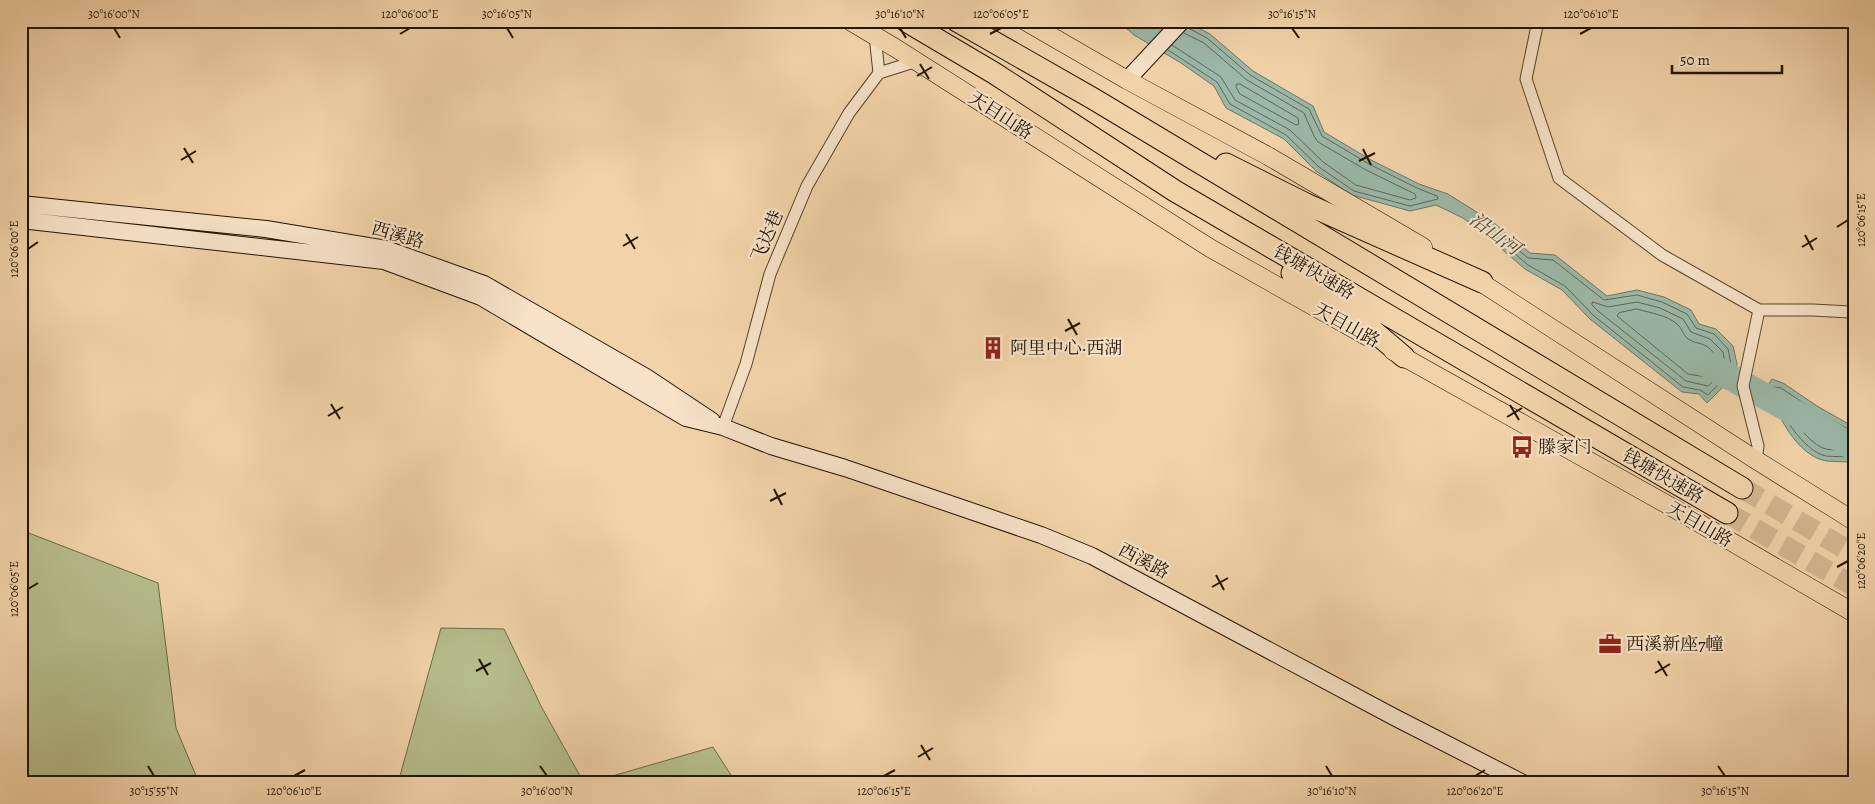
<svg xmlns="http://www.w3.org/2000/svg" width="1875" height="804" viewBox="0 0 1875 804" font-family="Alegreya,'Noto Serif SC',serif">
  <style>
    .green { fill: #b6be8c; stroke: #6c6847 }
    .water { fill: #9bb8a8; stroke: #6a7666 }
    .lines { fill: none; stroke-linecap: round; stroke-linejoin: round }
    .shore { stroke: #5e6655; stroke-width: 1 }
    .river { stroke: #9bb8a8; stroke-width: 26 }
    .highway-tunnel { stroke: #d3b690; stroke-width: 21; stroke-dasharray: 21 11; stroke-linecap: butt }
    .street-casing { stroke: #55432c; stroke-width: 13 }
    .secondary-casing { stroke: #211302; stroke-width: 18 }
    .primary-casing { stroke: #211302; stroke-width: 19 }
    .highway-casing { stroke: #211302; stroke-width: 23 }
    .street { stroke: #f7e2c7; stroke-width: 11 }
    .secondary { stroke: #f7e2c7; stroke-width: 16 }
    .primary { stroke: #f2d3a9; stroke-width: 18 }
    .highway { stroke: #f2d3a9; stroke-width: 21 }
    .ticks { fill: none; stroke: #211302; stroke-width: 2 }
    .labels { text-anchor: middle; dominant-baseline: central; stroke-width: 4.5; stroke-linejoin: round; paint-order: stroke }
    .street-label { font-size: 18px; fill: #211302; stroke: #f7e2c7 }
    .poi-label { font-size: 18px; fill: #211302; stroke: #f7e2c7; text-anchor: start }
    .water-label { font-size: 19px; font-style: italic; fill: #4c4d3c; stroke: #f7e2c7 }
    .neatline { fill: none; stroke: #211302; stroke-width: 2 }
    .ticks-label { font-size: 12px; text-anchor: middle; fill: #211302 }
  </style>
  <rect width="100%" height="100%" fill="#f2d3a9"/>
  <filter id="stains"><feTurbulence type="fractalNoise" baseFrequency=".004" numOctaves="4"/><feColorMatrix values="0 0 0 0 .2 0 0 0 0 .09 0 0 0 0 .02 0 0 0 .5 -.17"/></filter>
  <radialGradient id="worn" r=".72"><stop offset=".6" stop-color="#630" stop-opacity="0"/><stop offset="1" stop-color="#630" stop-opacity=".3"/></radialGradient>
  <path class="green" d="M 21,530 L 158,583 L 176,728 L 199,783 L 21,783 Z
    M 441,628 L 504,629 L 542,708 L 584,783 L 398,783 Z
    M 713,747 L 736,783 L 588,783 Z"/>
  <path class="water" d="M 1118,21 L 1185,21 L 1210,34 L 1253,71 L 1313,106 L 1324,132 L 1371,160 L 1419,184 L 1448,194 L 1494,223 L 1530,253 L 1555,255 L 1607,296 L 1637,290 L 1664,297 L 1691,310 L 1699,324 L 1716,329 L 1733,346 L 1737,364 L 1732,378 L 1707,403 L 1699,394 L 1682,392 L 1590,319 L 1562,290 L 1525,269 L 1481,231 L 1463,218 L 1436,205 L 1410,211 L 1352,195 L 1316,171 L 1284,139 L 1226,108 L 1214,86 L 1181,63 L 1134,35 Z
    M 1772,379 L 1783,383 L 1817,406 L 1854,427 L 1854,463 C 1844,461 1835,462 1827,461 C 1797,457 1774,411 1768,385 Z"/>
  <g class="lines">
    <path class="shore" d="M 1172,45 L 1221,77 L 1235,100 L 1290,130 L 1323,162 L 1356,185 L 1410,200 L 1416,198 L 1415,194 L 1366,170 L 1318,142 L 1314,136 L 1304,113 L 1247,80 L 1204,43 L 1184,33
      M 1168,50 L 1217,82 L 1230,104 L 1286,135 L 1319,167 L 1354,191 L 1410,206 L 1438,199 L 1437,196 L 1417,188 L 1369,164 L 1322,136 L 1309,109 L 1250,75 L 1207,38 L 1188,28
      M 1237,84 L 1240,84 L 1298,118 L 1299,124 L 1296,125 L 1240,94 L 1236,87 Z
      M 1487,226 L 1491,227 L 1528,258 L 1553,260 L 1604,300 L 1637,295 L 1662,302 L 1687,314 L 1696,328 L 1714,334 L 1728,349 L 1731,364 L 1727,375 L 1708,395 L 1700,390 L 1683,387 L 1593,315 L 1565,286 L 1528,265 L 1486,229 Z
      M 1593,302 L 1608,307 L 1637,302 L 1660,308 L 1683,319 L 1691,332 L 1710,339 L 1723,352 L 1725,363 L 1722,372 L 1708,386 L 1686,381 L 1598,311 L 1592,305 Z
      M 1637,309 C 1650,313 1667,315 1677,324 C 1682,328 1683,335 1688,339 C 1694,343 1701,343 1706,346 C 1721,356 1718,367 1706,377 L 1688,374 L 1617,316 L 1619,313 Z
      M 1811,426 L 1814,426 L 1835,437 L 1836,441 C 1825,445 1818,437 1811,429 Z
      M 1854,431 L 1850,430 L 1814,410 L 1781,388 L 1774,387 C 1775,409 1804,452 1826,456 C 1834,457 1845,456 1854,458
      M 1854,437 L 1846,435 L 1790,401 L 1786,402 C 1790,418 1810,445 1826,449 C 1834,451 1845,450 1854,452"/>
    <path class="river" d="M 1701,361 L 1815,424 L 1854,448"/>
    <path class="highway-tunnel" d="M 1742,488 L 1854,554
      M 1727,513 L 1854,586"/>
    <defs>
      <path id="street" d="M 1538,21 L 1526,79 L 1559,178 L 1662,255 L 1759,310 L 1813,310 L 1850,312 L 1854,314
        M 875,36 L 879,73
        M 723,427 L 746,364 L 770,274 L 807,186 L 849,113 L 879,73 L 917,61
        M 1756,460 L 1758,446 L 1743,386 L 1759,310"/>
      <path id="secondary" d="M 1127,80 L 1182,21
        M 21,204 L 266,229 L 386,249 L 484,284 L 646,377 L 712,421
        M 21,220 L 384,261 L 481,297 L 686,418 L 723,427 L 771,446 L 845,468 L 1041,535 L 1092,556 L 1394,717 L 1523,783"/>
      <path id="primary" d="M 850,21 L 897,49 L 1210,248 L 1368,337
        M 1025,21 L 1127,80 L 1268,156 L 1423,247
        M 1471,276 L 1756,460 L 1854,521
        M 1393,351 L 1668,505 L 1854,613"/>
      <path id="highway" d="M 906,21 L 994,73 L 1175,191 L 1727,513
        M 957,21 L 1092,98 L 1742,488
        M 1226,164 L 1306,204 L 1482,282
        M 1292,273 L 1371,329 L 1404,357"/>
    </defs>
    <use href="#street" class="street-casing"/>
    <use href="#secondary" class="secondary-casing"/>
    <use href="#primary" class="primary-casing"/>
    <use href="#highway" class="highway-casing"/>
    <use href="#street" class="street"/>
    <use href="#secondary" class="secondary"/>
    <use href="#primary" class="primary"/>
    <use href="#highway" class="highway"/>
  </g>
  <path class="ticks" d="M 114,28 L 120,38M 507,28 L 513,38M 900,28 L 906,38M 1292,28 L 1299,38M 400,34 L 410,28M 990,34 L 1001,28M 1580,34 L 1591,28M 920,64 L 929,79M 917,76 L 932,67M 184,148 L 193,163M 1363,149 L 1371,165M 181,160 L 196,151M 1359,161 L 1375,153M 1837,227 L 1848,220M 626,234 L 635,249M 1805,235 L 1813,250M 623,246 L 638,237M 1802,247 L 1817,238M 28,249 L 38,242M 1068,319 L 1077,335M 1065,331 L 1080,323M 331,404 L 340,419M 1510,405 L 1519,420M 328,416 L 343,407M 1507,417 L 1522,408M 774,489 L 782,505M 770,501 L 786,493M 1837,567 L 1848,561M 1216,575 L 1224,590M 1212,587 L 1228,578M 28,589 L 38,583M 479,659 L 488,675M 1658,661 L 1667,676M 476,671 L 491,663M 1655,673 L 1670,664M 921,745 L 930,760M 918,757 L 933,748M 148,766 L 154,776M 540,766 L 547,776M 1326,766 L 1332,776M 1718,766 L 1725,776M 294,776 L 305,770M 884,776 L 895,770M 1475,776 L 1485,770"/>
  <defs>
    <symbol id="building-bare" viewBox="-9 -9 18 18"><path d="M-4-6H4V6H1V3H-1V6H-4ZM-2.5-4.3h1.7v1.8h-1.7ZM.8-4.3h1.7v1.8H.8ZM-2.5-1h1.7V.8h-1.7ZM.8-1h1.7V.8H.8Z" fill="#8f2418" stroke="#f7e2c7" stroke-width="2.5" paint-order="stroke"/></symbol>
    <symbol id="bus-bare" viewBox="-9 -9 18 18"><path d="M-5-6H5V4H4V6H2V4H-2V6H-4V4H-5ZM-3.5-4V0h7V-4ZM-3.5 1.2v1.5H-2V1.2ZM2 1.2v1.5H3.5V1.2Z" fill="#8f2418" stroke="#f7e2c7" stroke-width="2.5" paint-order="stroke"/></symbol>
    <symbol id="office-bare" viewBox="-9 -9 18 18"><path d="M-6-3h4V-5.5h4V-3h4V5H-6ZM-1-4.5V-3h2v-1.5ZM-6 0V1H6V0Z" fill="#8f2418" stroke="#f7e2c7" stroke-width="2.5" paint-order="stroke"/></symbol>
  </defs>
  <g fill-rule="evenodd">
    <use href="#building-bare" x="977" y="332" width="32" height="32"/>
    <use href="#bus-bare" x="1506" y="431" width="32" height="32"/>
    <use href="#office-bare" x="1594" y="628" width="32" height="32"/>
  </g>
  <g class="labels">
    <g class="street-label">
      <text transform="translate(1001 115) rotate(33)">天目山路</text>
      <text transform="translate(398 235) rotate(16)">西溪路</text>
      <text transform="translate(767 236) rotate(-67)">飞达巷</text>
      <text transform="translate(1314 272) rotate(30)">钱塘快速路</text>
      <text transform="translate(1347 325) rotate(29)">天目山路</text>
      <text transform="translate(1663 476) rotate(30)">钱塘快速路</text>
      <text transform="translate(1700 524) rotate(30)">天目山路</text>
      <text transform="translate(1144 561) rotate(28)">西溪路</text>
    </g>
    <g class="poi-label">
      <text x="1010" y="348">阿里中心·西湖</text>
      <text x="1538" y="447">滕家门</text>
      <text x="1626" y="644">西溪新座7幢</text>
    </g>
    <g class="water-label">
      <text transform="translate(1495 234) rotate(36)">沿山河</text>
    </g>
  </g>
  <rect width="1875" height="804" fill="none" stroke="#f2d3a9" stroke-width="55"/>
  <path d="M1672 65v8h110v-8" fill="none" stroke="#211302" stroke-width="2.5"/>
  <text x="1680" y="65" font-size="15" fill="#211302" stroke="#f7e2c7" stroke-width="4" paint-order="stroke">50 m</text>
  <rect x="28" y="28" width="1820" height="748" class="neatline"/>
  <g class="ticks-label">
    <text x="114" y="18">30°16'00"N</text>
    <text x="410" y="18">120°06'00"E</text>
    <text x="507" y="18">30°16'05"N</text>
    <text x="900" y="18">30°16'10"N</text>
    <text x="1001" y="18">120°06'05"E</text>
    <text x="1292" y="18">30°16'15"N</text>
    <text x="1591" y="18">120°06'10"E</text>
    <text transform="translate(1861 220) rotate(-90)" y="4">120°06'15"E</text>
    <text transform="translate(14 249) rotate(-90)" y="4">120°06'00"E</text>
    <text transform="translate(1861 561) rotate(-90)" y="4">120°06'20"E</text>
    <text transform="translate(14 589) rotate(-90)" y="4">120°06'05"E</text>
    <text x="154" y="795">30°15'55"N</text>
    <text x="294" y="795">120°06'10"E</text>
    <text x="547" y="795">30°16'00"N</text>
    <text x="884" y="795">120°06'15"E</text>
    <text x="1332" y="795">30°16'10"N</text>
    <text x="1475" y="795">120°06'20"E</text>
    <text x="1725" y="795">30°16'15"N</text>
  </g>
  <rect width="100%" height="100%" filter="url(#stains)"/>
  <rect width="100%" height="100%" fill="url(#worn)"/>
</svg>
